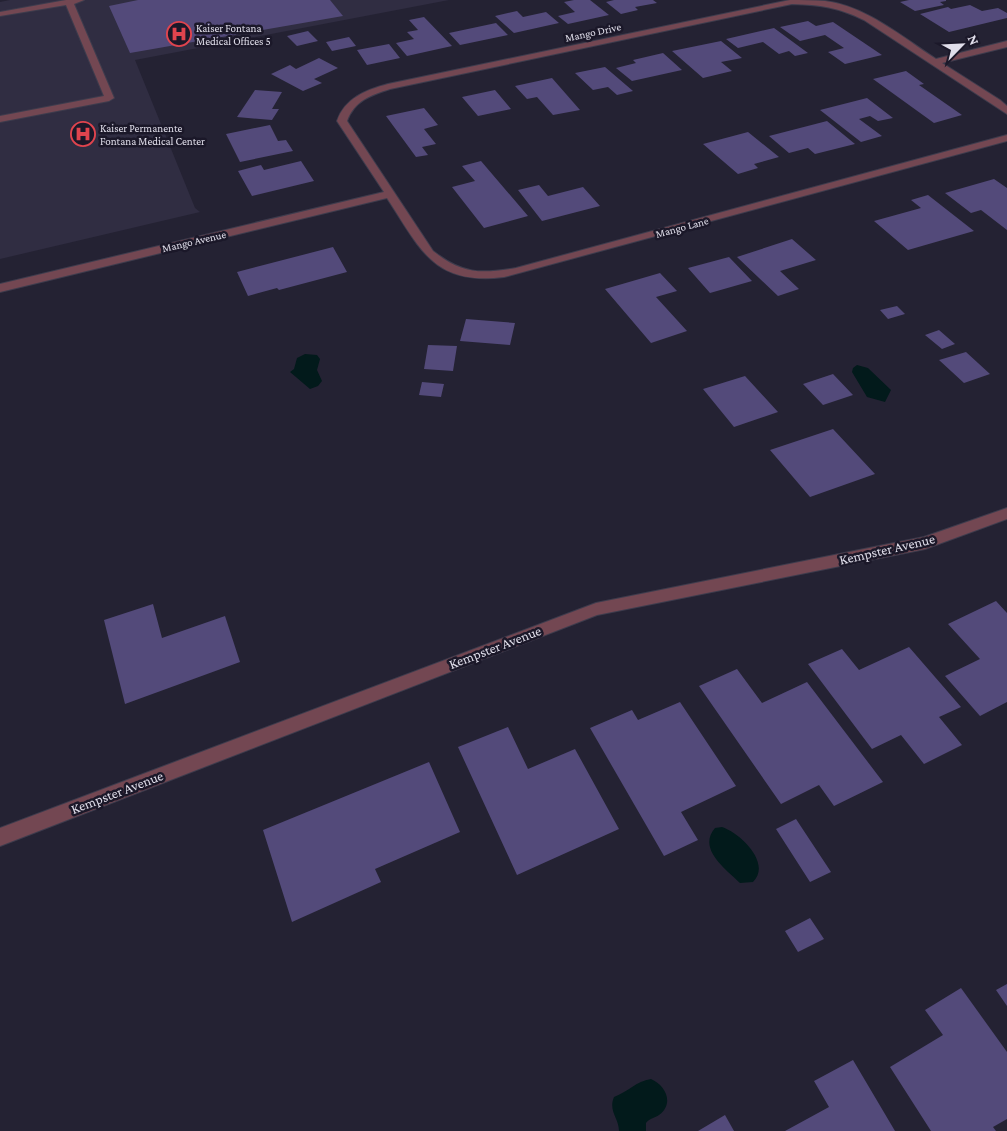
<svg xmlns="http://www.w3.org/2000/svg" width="1007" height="1131" viewBox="0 0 1007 1131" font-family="'Crimson Pro',serif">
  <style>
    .built { fill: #302d42 }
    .water { fill: #021a1b }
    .building { fill: #534a7a }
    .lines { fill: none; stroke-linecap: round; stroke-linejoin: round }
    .lane-casing { stroke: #3e3c4d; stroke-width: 2 }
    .street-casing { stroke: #3e3c4d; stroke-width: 2 }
    .lane { fill: #734752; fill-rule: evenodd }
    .street { fill: #734752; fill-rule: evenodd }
    .labels { text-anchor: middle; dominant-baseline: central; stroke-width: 5; stroke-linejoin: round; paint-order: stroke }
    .far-poi-label { font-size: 11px; fill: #e0deea; stroke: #1b1829; text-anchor: start }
    .far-street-label { font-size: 11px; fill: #e0deea; stroke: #1b1829 }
    .street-label { font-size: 14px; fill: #e0deea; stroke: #1b1829 }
  </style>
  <rect width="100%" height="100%" fill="#242233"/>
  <path class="built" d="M 10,0 L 449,0 L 135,60 L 195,208 L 200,212 L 0,259 L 0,2 Z"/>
  <path class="water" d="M 305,354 L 317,355 L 320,359 L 317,370 L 322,381 L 318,386 L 310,389 L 290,372 L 294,369 L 297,358 Z
    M 857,365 L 868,368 L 891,390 L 885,402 L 867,397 L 852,372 L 853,368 Z
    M 722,827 C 740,833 772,863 753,882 L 740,883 C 726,869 697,849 715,828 Z
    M 651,1079 C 665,1085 675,1103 659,1115 C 655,1118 650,1118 646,1123 L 646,1131 L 619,1131 C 619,1118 608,1111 614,1097 C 628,1092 636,1081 651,1079 Z"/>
  <path class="building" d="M 138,0 L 330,0 L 343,16 L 130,53 L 109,6 Z
    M 574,0 L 590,0 L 609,15 L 568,24 L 558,16 L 575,12 L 564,2 Z
    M 614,0 L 653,0 L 657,3 L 635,7 L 638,10 L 621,14 L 606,2 Z
    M 909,0 L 946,0 L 946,1 L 940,2 L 944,5 L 915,11 L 900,2 Z
    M 970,5 L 982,11 L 998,8 L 1007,13 L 1007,18 L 949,32 L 920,14 L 948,7 L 951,9 Z
    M 517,11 L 523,17 L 546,12 L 559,23 L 514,33 L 495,16 Z
    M 424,17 L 452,46 L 407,56 L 396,43 L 414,39 L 407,32 L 418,30 L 409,20 Z
    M 808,21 L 816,26 L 833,22 L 882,55 L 845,64 L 828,52 L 844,48 L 825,35 L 800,41 L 780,27 Z
    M 496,23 L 508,35 L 460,45 L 449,33 Z
    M 774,28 L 808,53 L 795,56 L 789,51 L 779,54 L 763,42 L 738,48 L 726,39 Z
    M 308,31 L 318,41 L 297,46 L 287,36 Z
    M 349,37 L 356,46 L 332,51 L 326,42 Z
    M 721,41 L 742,58 L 721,62 L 732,71 L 703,78 L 672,51 Z
    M 389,44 L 400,58 L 367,65 L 357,50 Z
    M 663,53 L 682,70 L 632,81 L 616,68 L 636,63 L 633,60 Z
    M 319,58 L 338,68 L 314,79 L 322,83 L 303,91 L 271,74 L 290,65 L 296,69 Z
    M 605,67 L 633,91 L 617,95 L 608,87 L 593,90 L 575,73 Z
    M 906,71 L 924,84 L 919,85 L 962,115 L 934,123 L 873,79 Z
    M 552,78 L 580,110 L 553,115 L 537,97 L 527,99 L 515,86 Z
    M 255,90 L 282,92 L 272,109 L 279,109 L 272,120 L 237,117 Z
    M 495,90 L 511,109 L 478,116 L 462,97 Z
    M 867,98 L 893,118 L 878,121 L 870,116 L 859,119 L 882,136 L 861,142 L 820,110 Z
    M 424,108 L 438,125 L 424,129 L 436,144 L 422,147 L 428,155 L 416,157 L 386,116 Z
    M 827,121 L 855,144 L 815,154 L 808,148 L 789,153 L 769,136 Z
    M 270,125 L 278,141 L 286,140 L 293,151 L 240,162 L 226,134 Z
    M 748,132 L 779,157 L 754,164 L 758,168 L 738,174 L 703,144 Z
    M 301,161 L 314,181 L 252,196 L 238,171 L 261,165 L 264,170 Z
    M 481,161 L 528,216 L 484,228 L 452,187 L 475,181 L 462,166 Z
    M 994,179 L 1007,188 L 1007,230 L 981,210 L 971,213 L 945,193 Z
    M 539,185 L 548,196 L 583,187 L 600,206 L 542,221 L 518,190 Z
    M 928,195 L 974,231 L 908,250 L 874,221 L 921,208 L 911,200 Z
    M 792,239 L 816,260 L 780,271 L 799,289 L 778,296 L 737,257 Z
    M 333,247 L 347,272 L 279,290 L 277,288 L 248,296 L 237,272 Z
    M 729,257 L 752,281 L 710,293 L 688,268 Z
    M 660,273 L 677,291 L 656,297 L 687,331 L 651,343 L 605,289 Z
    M 897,306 L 905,314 L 888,319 L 880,310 Z
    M 466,319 L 515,323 L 510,345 L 460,341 Z
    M 939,330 L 955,344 L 942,349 L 925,335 Z
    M 428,345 L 457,346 L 453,371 L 424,369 Z
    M 966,352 L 990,374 L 964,383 L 939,360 Z
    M 833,374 L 853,395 L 823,405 L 803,384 Z
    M 745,376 L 778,412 L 734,427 L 703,389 Z
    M 422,382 L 444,384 L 441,397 L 419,395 Z
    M 833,429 L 875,474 L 810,497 L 770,450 Z
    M 996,601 L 1007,613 L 1007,702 L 980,716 L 945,676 L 980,659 L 948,624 Z
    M 153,604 L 162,638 L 225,616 L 240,662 L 125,704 L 104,620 Z
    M 909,647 L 961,707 L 939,717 L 962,745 L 924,764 L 901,735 L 872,749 L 808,664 L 842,649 L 859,670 Z
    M 737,669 L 762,703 L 807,682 L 883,782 L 834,806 L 819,785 L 781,804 L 699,686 Z
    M 680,702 L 736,786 L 681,812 L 698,840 L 664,856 L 590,728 L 632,710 L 638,720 Z
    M 508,727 L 528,769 L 575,749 L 619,829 L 517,875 L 458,747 Z
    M 429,762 L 460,832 L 375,869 L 381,882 L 292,922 L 263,830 Z
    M 796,819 L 831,872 L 810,882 L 776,829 Z
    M 810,918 L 824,939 L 798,952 L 785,931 Z
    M 1007,984 L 1007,1006 L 996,990 Z
    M 961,988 L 1007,1052 L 1007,1119 L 993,1127 L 996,1131 L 931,1131 L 890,1067 L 943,1035 L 925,1010 Z
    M 853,1060 L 895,1131 L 785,1131 L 829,1107 L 814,1081 Z
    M 725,1115 L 734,1131 L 698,1131 Z"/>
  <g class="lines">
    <defs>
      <path id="lane" d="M 66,0 L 84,0 L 74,4 L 114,98 L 109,101 L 0,122 L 0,116 L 104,96 L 66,5 L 0,16 L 0,12 Z"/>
      <path id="street" d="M 790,0 C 801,0 813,0 825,1 C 866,6 902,37 936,59 L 1007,41 L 1007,47 L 942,63 L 1000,100 L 1007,106 L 1007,114 L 864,20 C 837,7 821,5 792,4 L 390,89 C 371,95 354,101 347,121 L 433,251 C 462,274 480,274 516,268 L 1007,135 L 1007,141 L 504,277 C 433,286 420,248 387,198 L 0,292 L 0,284 L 384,192 L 337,121 C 345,98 366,90 388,84 Z
        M 1007,508 L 1007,519 L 925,549 L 597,615 L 0,846 L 0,828 L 596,603 L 924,537 Z"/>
    </defs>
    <use href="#lane" class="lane-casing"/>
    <use href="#street" class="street-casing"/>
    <use href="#lane" class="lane"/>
    <use href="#street" class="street"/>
  </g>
  <defs>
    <symbol id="hospital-ring" viewBox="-11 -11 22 22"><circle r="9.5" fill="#1b1829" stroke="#e0444e" stroke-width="1.5"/><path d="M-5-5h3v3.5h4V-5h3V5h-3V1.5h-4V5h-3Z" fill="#e0444e"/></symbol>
  </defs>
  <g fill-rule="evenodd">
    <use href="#hospital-ring" x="165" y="20" width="28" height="28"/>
    <use href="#hospital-ring" x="69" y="120" width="28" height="28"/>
  </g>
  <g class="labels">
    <g class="far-poi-label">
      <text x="196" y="28">Kaiser Fontana<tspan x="196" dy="13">Medical Offices 5</tspan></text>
      <text x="100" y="128">Kaiser Permanente<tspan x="100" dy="13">Fontana Medical Center</tspan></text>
    </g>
    <g class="far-street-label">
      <text transform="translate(593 32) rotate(-12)">Mango Drive</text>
      <text transform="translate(682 227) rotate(-15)">Mango Lane</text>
      <text transform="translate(194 241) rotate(-13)">Mango Avenue</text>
    </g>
    <g class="street-label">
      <text transform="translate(887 549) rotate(-13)">Kempster Avenue</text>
      <text transform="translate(495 647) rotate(-21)">Kempster Avenue</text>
      <text transform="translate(117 792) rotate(-21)">Kempster Avenue</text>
    </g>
  </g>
  <g transform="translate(962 45) rotate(66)" stroke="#1b1829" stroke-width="4" paint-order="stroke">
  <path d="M0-4L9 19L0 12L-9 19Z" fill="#e0deea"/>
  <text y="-8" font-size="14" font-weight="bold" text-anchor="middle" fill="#e0deea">N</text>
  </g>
</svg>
